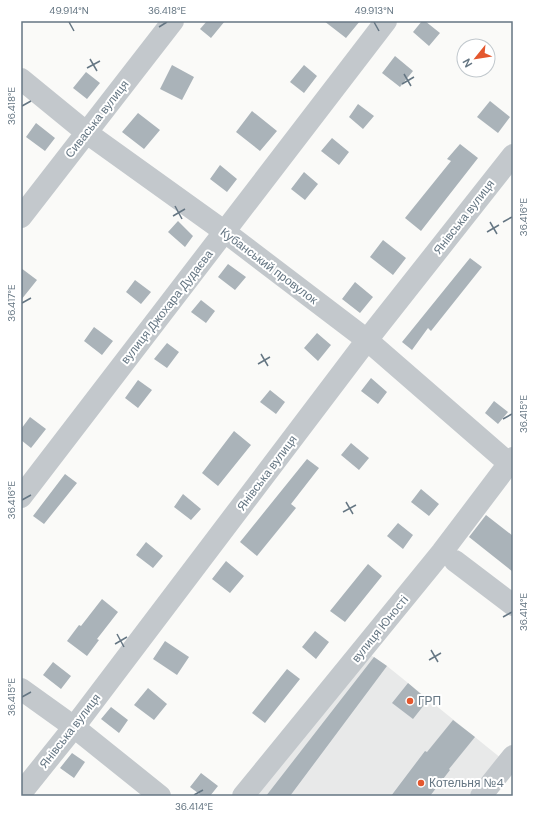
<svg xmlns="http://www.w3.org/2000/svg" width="534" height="817" viewBox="0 0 534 817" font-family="'DM Sans',sans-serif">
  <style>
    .built { fill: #e8e9e9 }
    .building { fill: #aab3b9 }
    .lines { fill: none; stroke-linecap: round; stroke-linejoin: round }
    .minor { stroke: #c3c8cc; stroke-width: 22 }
    .ticks { fill: none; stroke: #657683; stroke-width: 1.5 }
    .poi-dot { fill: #e4572e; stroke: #fff; stroke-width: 1.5 }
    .labels { text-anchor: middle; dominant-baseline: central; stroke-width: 4; stroke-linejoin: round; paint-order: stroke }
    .street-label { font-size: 12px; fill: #657683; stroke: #fff }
    .poi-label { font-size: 12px; fill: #657683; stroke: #fff; text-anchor: start }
    .neatline { fill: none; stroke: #657683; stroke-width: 1.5 }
    .ticks-label { font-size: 10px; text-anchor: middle; fill: #657683 }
  </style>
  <rect width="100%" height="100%" fill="#fafaf8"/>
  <path class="built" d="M 362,651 L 374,657 L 387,666 L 507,763 L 481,796 L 243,796 Z"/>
  <path class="building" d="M 207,21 L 225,21 L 211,38 L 200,29 Z
    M 324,21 L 360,21 L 346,38 Z
    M 422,21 L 425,21 L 440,33 L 429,46 L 413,32 Z
    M 395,56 L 413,71 L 400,87 L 382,73 Z
    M 172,65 L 194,77 L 182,100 L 160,89 Z
    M 304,65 L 317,76 L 304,93 L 290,82 Z
    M 86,72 L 100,83 L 87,99 L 73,88 Z
    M 490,101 L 510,117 L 498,133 L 477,117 Z
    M 358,104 L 374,116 L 363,129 L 349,117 Z
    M 252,111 L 277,131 L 260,151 L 236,132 Z
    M 138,113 L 160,130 L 144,149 L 122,132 Z
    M 36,123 L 55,138 L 45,151 L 26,137 Z
    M 332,138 L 349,152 L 339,165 L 321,151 Z
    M 460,144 L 478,158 L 421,231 L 405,218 L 451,161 L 447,159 Z
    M 220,165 L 237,179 L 227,192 L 210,179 Z
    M 304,172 L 318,184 L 305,200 L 291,189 Z
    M 178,221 L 193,236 L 185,247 L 168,232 Z
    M 383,240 L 406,258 L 393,275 L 370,257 Z
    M 470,258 L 482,267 L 431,331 L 428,328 L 412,350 L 402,342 Z
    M 228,264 L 246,277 L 235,290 L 218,277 Z
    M 21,268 L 37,280 L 21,300 Z
    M 135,280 L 151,292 L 141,304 L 126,292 Z
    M 355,282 L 373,297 L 360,313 L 342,299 Z
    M 201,300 L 215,311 L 206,323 L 191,312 Z
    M 94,327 L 113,341 L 102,355 L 84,341 Z
    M 317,333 L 331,345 L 318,361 L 304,348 Z
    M 167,343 L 179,352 L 167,368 L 154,359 Z
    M 371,378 L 387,392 L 378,404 L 361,391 Z
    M 138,380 L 152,390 L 138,408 L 125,398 Z
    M 270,390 L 285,402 L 276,414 L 260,402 Z
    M 494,401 L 508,412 L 498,424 L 485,413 Z
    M 30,417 L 46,429 L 31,448 L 21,440 L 21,429 Z
    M 234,431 L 251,445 L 218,486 L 202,473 Z
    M 351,443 L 369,458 L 359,470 L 341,455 Z
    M 307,459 L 319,468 L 291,504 L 296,508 L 257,556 L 240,542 Z
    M 65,474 L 77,483 L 44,524 L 33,516 Z
    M 421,489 L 439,504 L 429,516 L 411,502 Z
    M 183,494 L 201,509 L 191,520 L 174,507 Z
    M 486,515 L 513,536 L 513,572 L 469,537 Z
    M 398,523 L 413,535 L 403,549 L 387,536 Z
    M 146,542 L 163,556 L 153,568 L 136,555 Z
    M 226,561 L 244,576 L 230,593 L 212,579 Z
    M 368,564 L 382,576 L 345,622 L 330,611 Z
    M 102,599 L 118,612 L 97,639 L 99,640 L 87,656 L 67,641 L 79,625 L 81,626 Z
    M 315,631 L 329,642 L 316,659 L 302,647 Z
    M 165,641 L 189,657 L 177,675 L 153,659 Z
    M 374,657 L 387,666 L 290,796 L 266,796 Z
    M 53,662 L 71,676 L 61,689 L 43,675 Z
    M 287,669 L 300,679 L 265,723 L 252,713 Z
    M 408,683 L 428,700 L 413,719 L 392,703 Z
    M 148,688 L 167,704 L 154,720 L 134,705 Z
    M 111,707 L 128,720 L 119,733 L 101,719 Z
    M 453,720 L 475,737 L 449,769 L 450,770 L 430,796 L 391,796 L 425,751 L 427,752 Z
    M 72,753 L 85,762 L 74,778 L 60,768 Z
    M 201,773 L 218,786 L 210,796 L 202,796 L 190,787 Z"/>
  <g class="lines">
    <path class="minor" d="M 21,79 L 87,133 L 225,232 L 367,340 L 513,467
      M 21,217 L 173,21
      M 21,497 L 386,21
      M 455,561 L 513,605
      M 21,689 L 74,727 L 160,796
      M 21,793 L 74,727 L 367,340 L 513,155
      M 243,796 L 442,552 L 513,458
      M 481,796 L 513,756"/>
  </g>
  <path class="ticks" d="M 69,22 L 74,31M 374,22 L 379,31M 159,27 L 167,22M 90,59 L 97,71M 87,68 L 100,61M 404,74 L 411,86M 402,84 L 414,77M 22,106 L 31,101M 175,206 L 182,219M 173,216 L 185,209M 490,222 L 497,234M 503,222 L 512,217M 487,232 L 499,225M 22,303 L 31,298M 261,354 L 268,366M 258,364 L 270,357M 503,419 L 512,414M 22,500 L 31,495M 346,502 L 353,514M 343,512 L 356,505M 503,617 L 512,612M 117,634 L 124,647M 115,644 L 127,637M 431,650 L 438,662M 429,660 L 441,653M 22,697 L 31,692M 194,795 L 203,790"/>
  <g class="poi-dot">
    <circle cx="410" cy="701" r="4"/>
    <circle cx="421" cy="783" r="4"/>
  </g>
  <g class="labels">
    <g class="street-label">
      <text transform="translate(97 119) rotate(-52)">Сиваська вулиця</text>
      <text transform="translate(464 217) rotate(-52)">Янівська вулиця</text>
      <text transform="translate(269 266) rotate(37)">Кубанський провулок</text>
      <text transform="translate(167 307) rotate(-52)">вулиця Джохара Дудаєва</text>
      <text transform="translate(267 473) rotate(-53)">Янівська вулиця</text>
      <text transform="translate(380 629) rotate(-51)">вулиця Юності</text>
      <text transform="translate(70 731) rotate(-52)">Янівська вулиця</text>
    </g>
    <g class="poi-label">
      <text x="418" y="701">ГРП</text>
      <text x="429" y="783">Котельня №4</text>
    </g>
  </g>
  <rect width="534" height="817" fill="none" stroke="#ffffff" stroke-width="44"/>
  <g transform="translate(476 58) rotate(240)"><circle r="19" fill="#ffffff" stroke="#c1c8cd"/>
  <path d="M0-3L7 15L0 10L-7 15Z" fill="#e4572e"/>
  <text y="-6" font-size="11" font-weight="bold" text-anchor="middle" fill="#657683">N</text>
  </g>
  <rect x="22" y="22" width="490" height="773" class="neatline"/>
  <g class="ticks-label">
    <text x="69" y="14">49.914°N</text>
    <text x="167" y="14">36.418°E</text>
    <text x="374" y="14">49.913°N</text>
    <text transform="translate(11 106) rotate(-90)" y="4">36.418°E</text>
    <text transform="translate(523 217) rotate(-90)" y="4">36.416°E</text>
    <text transform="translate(11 303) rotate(-90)" y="4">36.417°E</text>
    <text transform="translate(523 414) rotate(-90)" y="4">36.415°E</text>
    <text transform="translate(11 500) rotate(-90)" y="4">36.416°E</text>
    <text transform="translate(523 612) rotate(-90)" y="4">36.414°E</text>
    <text transform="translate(11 697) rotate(-90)" y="4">36.415°E</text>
    <text x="194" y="810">36.414°E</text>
  </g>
</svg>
